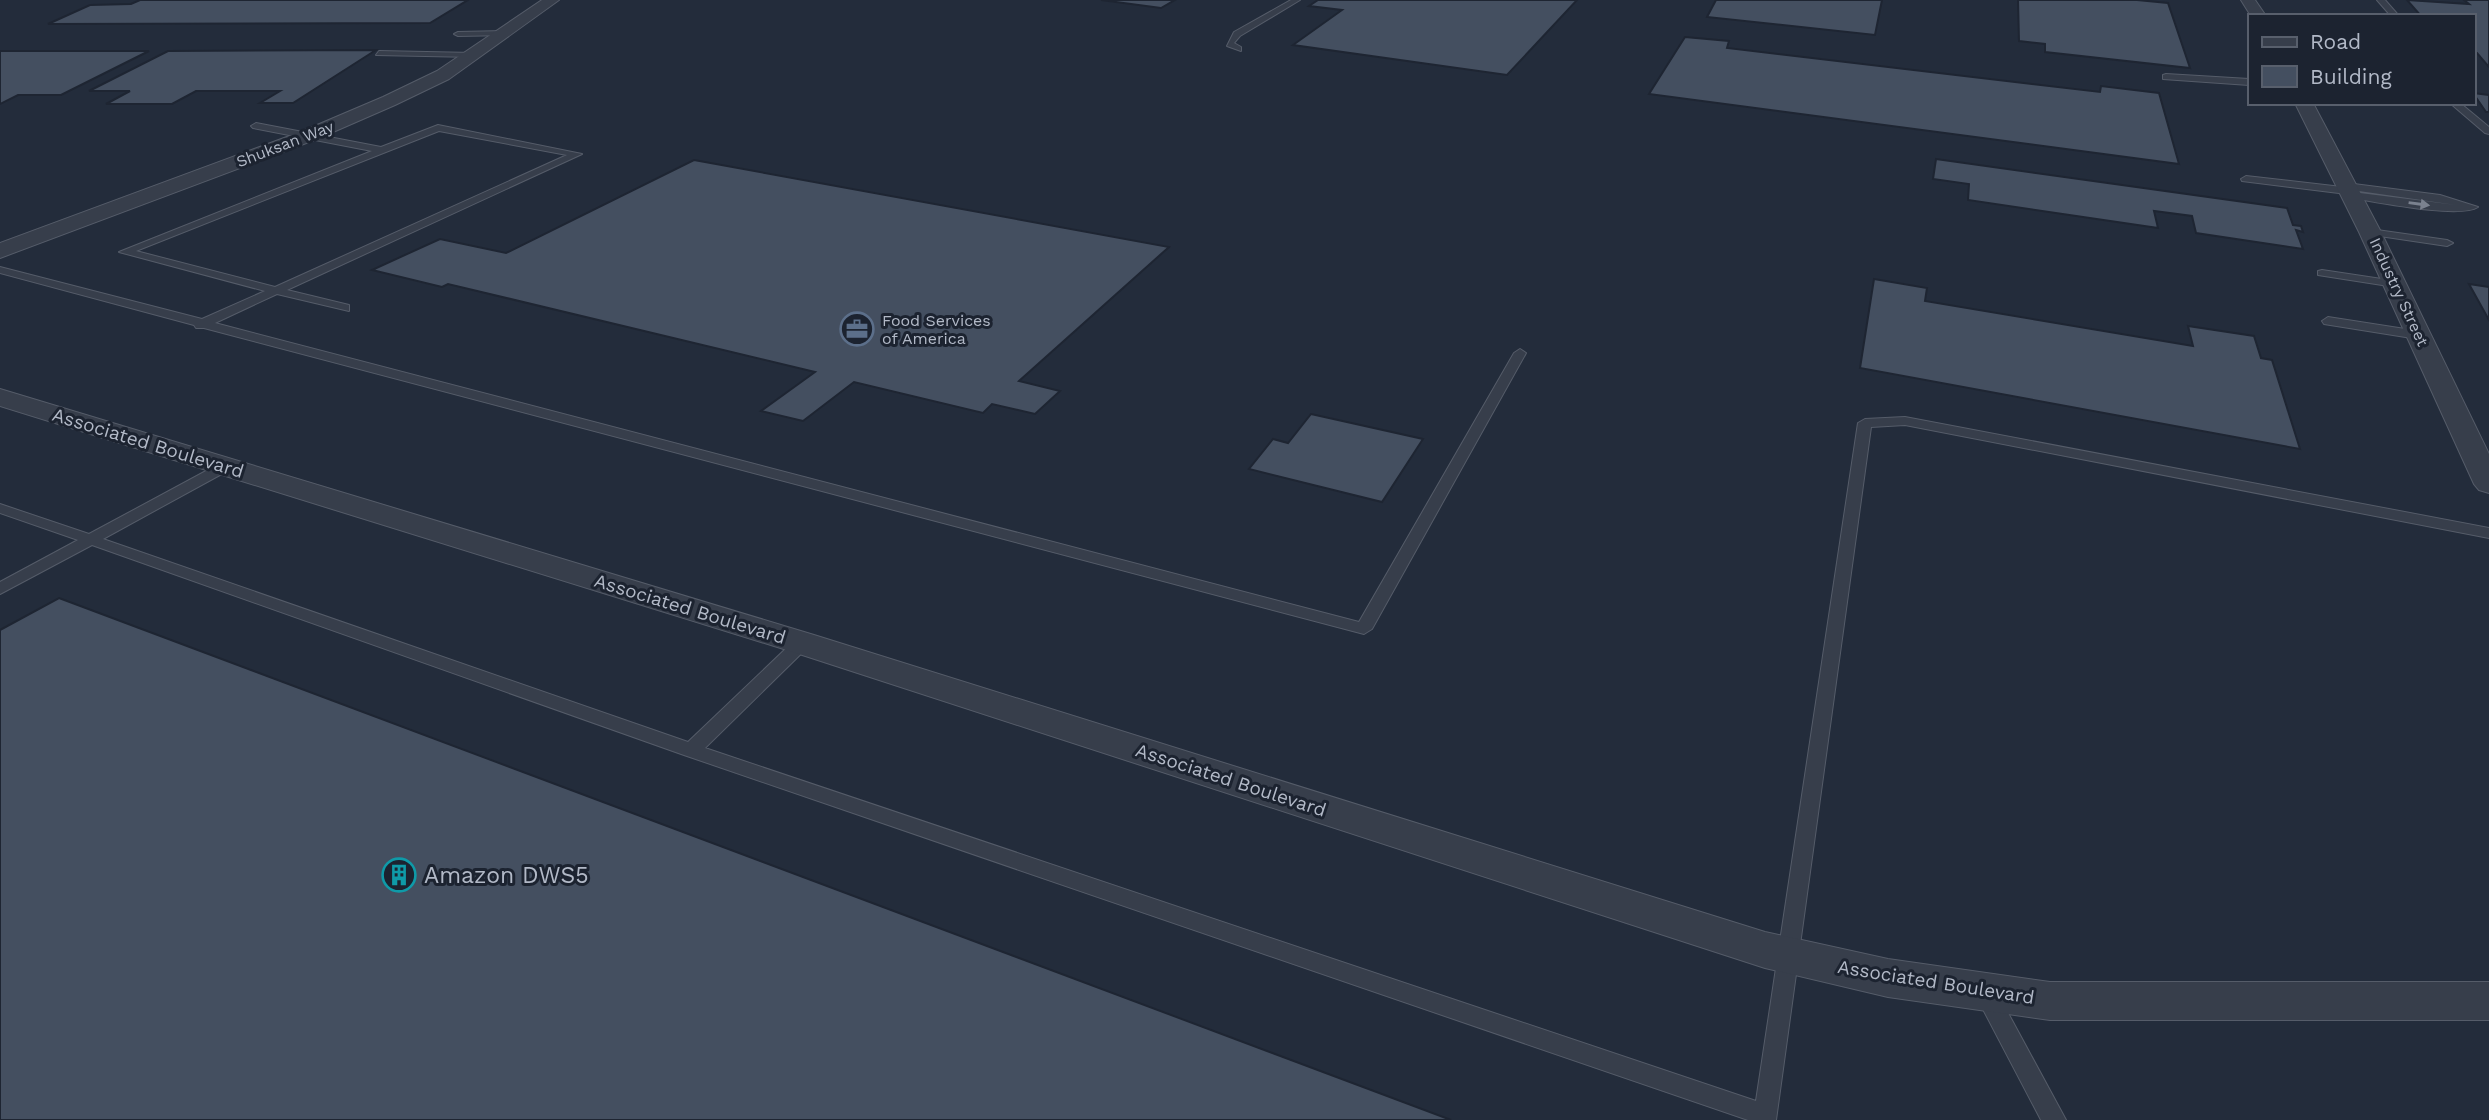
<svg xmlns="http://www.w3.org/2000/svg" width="2489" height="1120" viewBox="0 0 2489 1120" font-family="'Work Sans',sans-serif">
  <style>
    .building { fill: #444f60; stroke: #1e2532; stroke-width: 2 }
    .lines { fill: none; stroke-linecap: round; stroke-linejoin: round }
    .lane-casing { stroke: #555c69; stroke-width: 2 }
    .street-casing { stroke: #555c69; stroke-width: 2 }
    .lane { fill: #373e4b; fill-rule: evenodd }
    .street { fill: #373e4b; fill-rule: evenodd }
    .oneway { fill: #7b828f }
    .labels { text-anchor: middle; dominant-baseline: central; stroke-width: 6; stroke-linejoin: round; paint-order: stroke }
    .far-street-label { font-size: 16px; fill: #b2b9c7; stroke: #1c2330 }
    .far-poi-label { font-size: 16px; fill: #b2b9c7; stroke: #1c2330; text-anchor: start }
    .street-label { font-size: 19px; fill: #b2b9c7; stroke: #1c2330 }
    .near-poi-label { font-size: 23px; fill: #b2b9c7; stroke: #1c2330; text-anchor: start }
  </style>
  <rect width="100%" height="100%" fill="#232c3b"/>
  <path class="building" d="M 140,0 L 468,0 L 430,23 L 48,24 L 90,5 L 131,4 Z
    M 1101,0 L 1175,0 L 1161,8 Z
    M 1318,0 L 1577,0 L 1507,75 L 1293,45 L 1342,10 L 1309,6 Z
    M 1716,0 L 1882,0 L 1875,35 L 1707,17 Z
    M 2018,0 L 2137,0 L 2168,3 L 2190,68 L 2045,52 L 2045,44 L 2019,41 Z
    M 2407,0 L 2469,4 L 2464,0 L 2489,0 L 2489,67 L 2477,53 L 2473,53 L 2473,16 L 2421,16 Z
    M 1685,37 L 1729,41 L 1727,48 L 2100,92 L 2101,86 L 2159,93 L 2179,164 L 1649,94 Z
    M 376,50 L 293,103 L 260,103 L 280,91 L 196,91 L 172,104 L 106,104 L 130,91 L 89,91 L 168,51 Z
    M 0,51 L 149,51 L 61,95 L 18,95 L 0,104 Z
    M 2473,93 L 2489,95 L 2489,112 L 2486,112 Z
    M 1936,159 L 2287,208 L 2293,225 L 2301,226 L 2303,232 L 2296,230 L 2303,249 L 2196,233 L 2192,216 L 2154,211 L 2158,228 L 1968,200 L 1969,184 L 1933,179 Z
    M 694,160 L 1169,247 L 1019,381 L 1060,391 L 1035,414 L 992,404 L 983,413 L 854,382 L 803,421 L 761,411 L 815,372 L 448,284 L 442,287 L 372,270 L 440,239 L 506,253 Z
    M 1874,279 L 1927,288 L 1925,301 L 2193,346 L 2188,326 L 2254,336 L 2261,358 L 2272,360 L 2300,449 L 1860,368 Z
    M 2469,284 L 2489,287 L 2489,320 Z
    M 1311,414 L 1423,439 L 1382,502 L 1249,469 L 1273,439 L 1288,443 Z
    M 59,598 L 1451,1120 L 0,1120 L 0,630 Z"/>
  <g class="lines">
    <defs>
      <path id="lane" d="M 1291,0 L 1300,0 L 1240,36 L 1234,43 L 1241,47 L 1241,51 L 1227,46 L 1234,32 Z
        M 2377,0 L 2385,0 L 2399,16 L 2391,16 Z
        M 505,31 L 508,35 L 458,36 L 454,34 L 458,32 Z
        M 379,51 L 474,53 L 478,55 L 474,57 L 376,55 Z
        M 2166,74 L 2249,79 L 2249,85 L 2163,79 L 2163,75 Z
        M 2450,103 L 2460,103 L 2489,127 L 2489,134 L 2485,133 Z
        M 256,123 L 381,147 L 438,125 L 582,154 L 287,290 L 349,305 L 349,311 L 277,294 L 215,323 L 1359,622 L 1514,353 L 1520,349 L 1526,353 L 1372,629 L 1364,634 L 204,328 L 196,328 L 194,325 L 0,273 L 0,267 L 202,319 L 265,291 L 119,252 L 372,151 L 253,128 L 251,126 ZM 439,131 L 567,155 L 275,287 L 136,251 Z
        M 2246,176 L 2342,187 L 2346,183 L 2440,195 L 2478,207 C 2460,219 2377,202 2351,198 L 2347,194 L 2242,181 L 2241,179 ZM 2352,190 L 2456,205 L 2352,192 Z
        M 2370,229 L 2447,240 L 2453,243 L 2447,246 L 2366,234 L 2365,232 Z
        M 2322,270 L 2395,281 L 2401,284 L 2395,287 L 2318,275 L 2318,271 Z
        M 2328,317 L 2418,331 L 2424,335 L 2418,339 L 2324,324 L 2322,321 Z
        M 1905,417 L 2489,528 L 2489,538 L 1905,425 L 1871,427 L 1776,1120 L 1748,1120 L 684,755 L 92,545 L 0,594 L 0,582 L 78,540 L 0,513 L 0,504 L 89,534 L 219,464 L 229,464 L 231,467 L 229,470 L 103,539 L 688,742 L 796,639 L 808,639 L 810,643 L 808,647 L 705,748 L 1756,1101 L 1858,423 L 1865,419 Z
        M 1986,985 L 1994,987 L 2066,1120 L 2041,1120 L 1975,994 L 1978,987 Z"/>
      <path id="street" d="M 542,0 L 559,0 L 449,79 L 395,105 L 317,139 L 0,258 L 0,243 L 303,131 L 383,97 L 437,71 Z
        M 2241,0 L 2255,0 L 2266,16 L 2251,16 Z
        M 2295,103 L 2313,103 L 2381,232 L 2489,454 L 2489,493 L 2479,490 L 2474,484 L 2359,232 Z
        M 0,389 L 814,635 L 1765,932 L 1888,959 L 2050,982 L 2489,982 L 2489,1020 L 2050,1020 L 1888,997 L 1765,968 L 790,651 L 0,406 Z"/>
    </defs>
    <use href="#lane" class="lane-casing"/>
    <use href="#street" class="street-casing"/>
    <use href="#lane" class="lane"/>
    <use href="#street" class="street"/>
  </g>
  <defs><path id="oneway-solid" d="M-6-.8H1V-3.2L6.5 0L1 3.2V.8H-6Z" transform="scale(1.75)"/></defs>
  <use class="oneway" href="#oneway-solid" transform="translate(2419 204) rotate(8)"/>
  <defs>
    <symbol id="office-ring" viewBox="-11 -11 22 22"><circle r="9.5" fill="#1c2330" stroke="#5c6f8a" stroke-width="1.5"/><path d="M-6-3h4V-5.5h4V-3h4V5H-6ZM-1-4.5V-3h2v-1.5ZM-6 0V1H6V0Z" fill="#5c6f8a"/></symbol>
    <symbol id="building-ring" viewBox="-11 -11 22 22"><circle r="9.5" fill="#1c2330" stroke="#0f9aa8" stroke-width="1.5"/><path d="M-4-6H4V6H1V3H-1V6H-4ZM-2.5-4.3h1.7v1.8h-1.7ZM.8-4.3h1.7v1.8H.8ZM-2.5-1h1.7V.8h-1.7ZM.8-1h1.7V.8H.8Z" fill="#0f9aa8"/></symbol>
  </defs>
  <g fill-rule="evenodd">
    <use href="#office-ring" x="838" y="310" width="38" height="38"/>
    <use href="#building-ring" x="380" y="856" width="38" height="38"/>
  </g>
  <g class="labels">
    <g class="far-street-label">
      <text transform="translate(285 144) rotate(-21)">Shuksan Way</text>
      <text transform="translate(2399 292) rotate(65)">Industry Street</text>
    </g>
    <g class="far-poi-label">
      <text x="882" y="320">Food Services<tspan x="882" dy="18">of America</tspan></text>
    </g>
    <g class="street-label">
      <text transform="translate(148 443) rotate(17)">Associated Boulevard</text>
      <text transform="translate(690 609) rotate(17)">Associated Boulevard</text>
      <text transform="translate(1231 780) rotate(18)">Associated Boulevard</text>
      <text transform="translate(1936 982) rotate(9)">Associated Boulevard</text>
    </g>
    <g class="near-poi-label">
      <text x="424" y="875">Amazon DWS5</text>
    </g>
  </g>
  <rect x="2248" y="14" width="228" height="91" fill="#1c2330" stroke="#585f6c" stroke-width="2"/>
  <rect x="2262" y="37" width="35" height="10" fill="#373e4b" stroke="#585f6c" stroke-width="2"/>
  <text x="2310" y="49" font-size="21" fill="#b2b9c7">Road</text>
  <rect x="2262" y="66" width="35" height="21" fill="#444f60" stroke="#585f6c" stroke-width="2"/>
  <text x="2310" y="84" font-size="21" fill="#b2b9c7">Building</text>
</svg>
